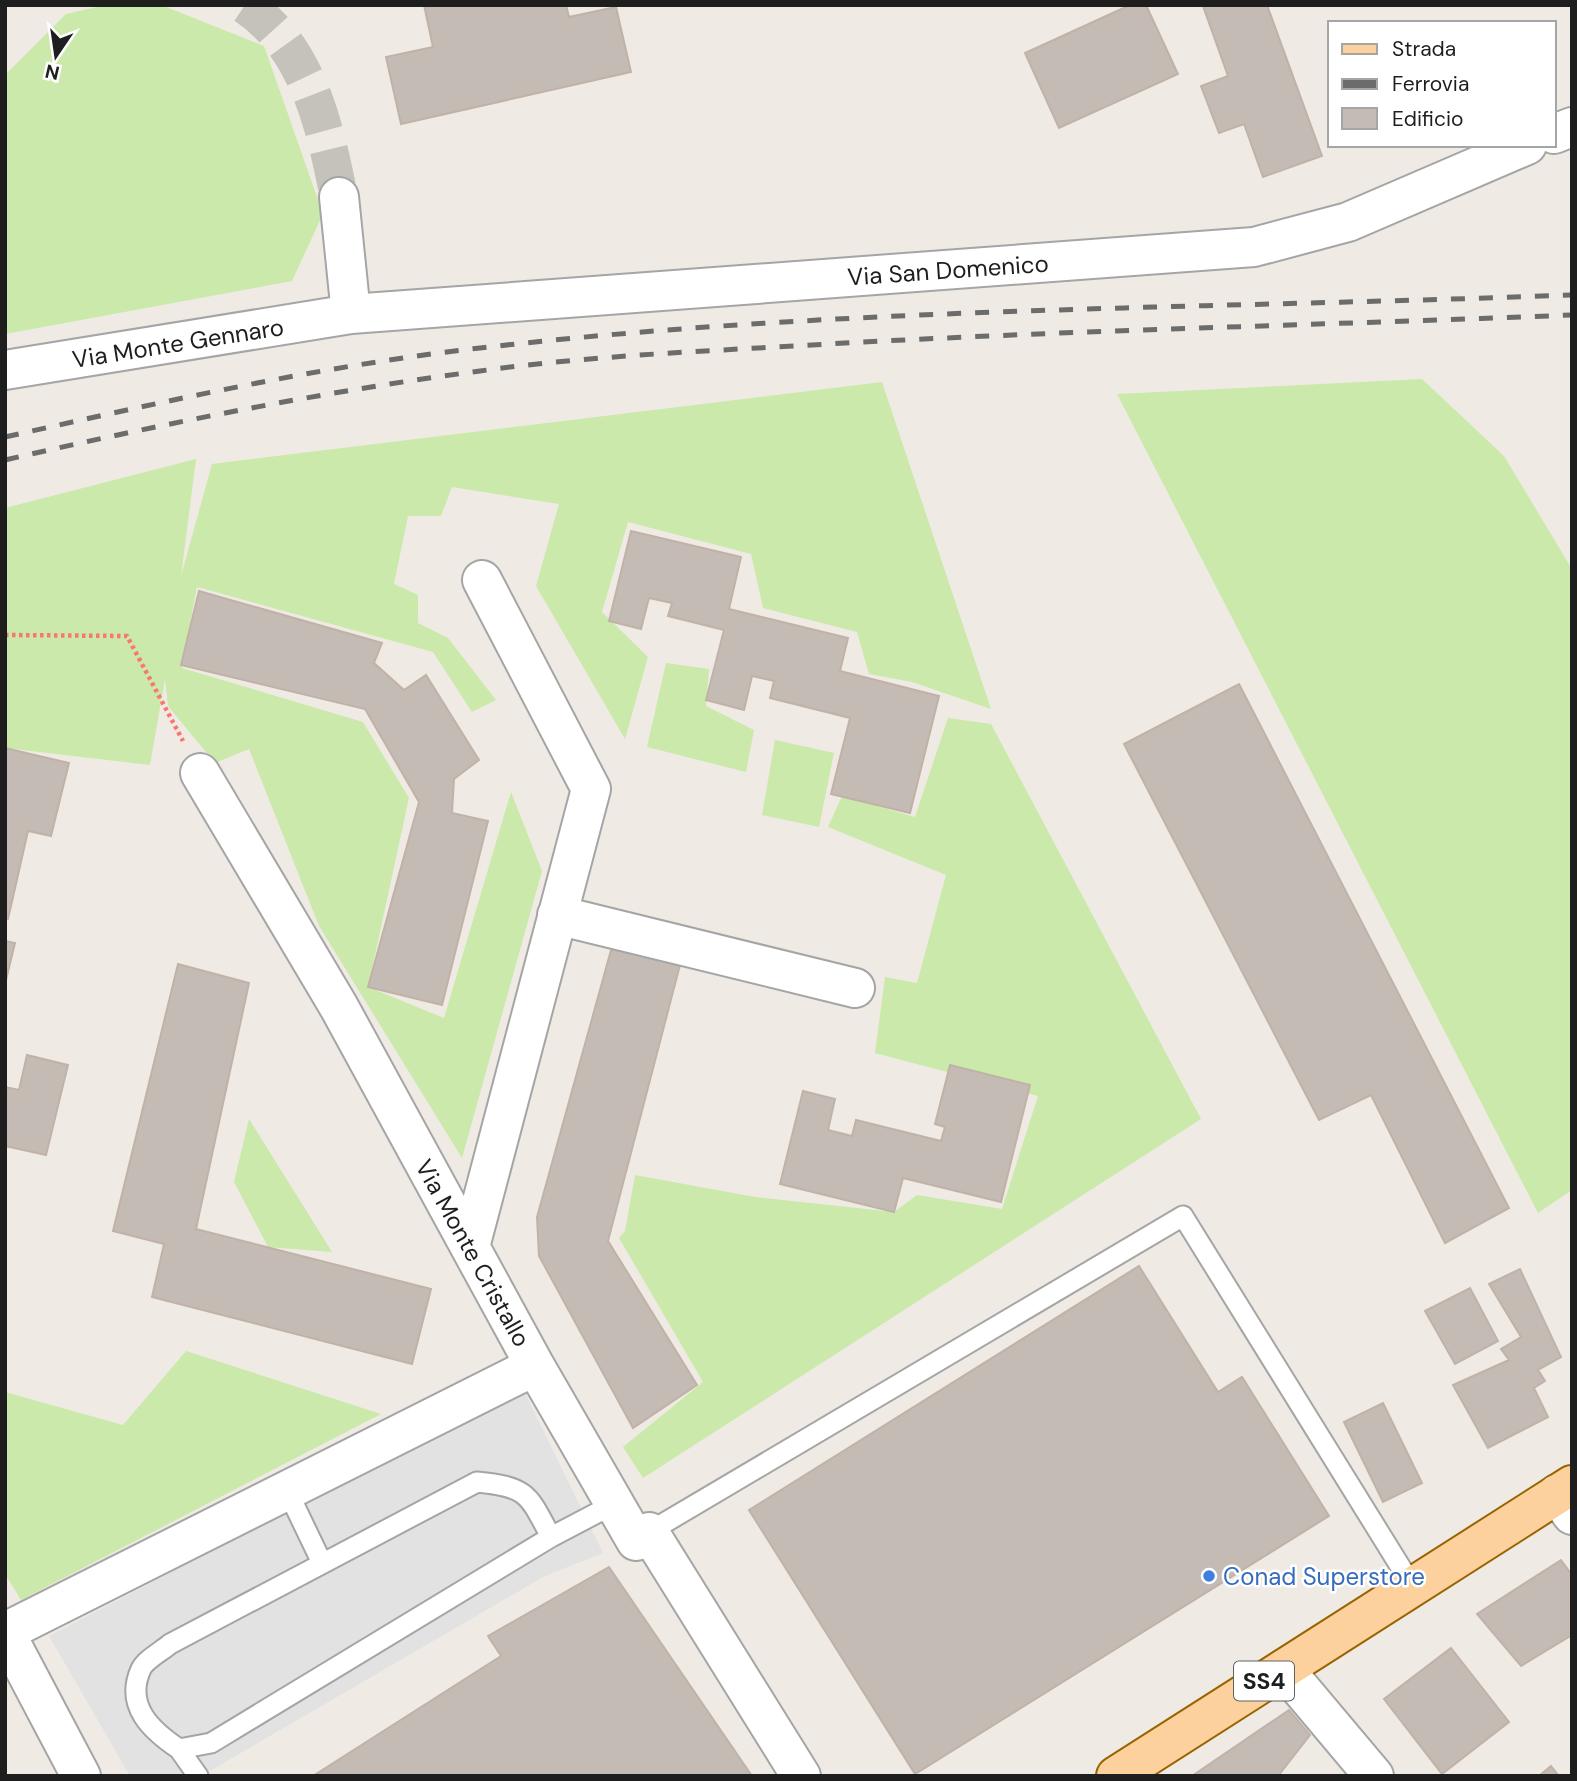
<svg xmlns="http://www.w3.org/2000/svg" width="1577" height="1781" viewBox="0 0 1577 1781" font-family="'DM Sans',sans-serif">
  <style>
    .grass { fill: #cae9aa }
    .parking { fill: #e2e2e2 }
    .building { fill: #c4bbb4; stroke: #c1b2a7; stroke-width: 2 }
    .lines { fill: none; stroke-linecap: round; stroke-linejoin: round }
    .minor-tunnel { stroke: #c5c2bc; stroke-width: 38; stroke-dasharray: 38 19; stroke-linecap: butt }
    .service-casing { stroke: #a5a5a5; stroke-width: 23 }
    .minor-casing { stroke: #a5a5a5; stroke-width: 42 }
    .primary-casing { stroke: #996400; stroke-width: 42 }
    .path { stroke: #fa786b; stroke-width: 4.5; stroke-dasharray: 3.5 3.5; stroke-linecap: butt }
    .service { stroke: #fff; stroke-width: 19 }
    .minor { stroke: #fff; stroke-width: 38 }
    .primary { stroke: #fcd19d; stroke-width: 38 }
    .rail { stroke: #6c6c6c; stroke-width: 5; stroke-dasharray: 14 14; stroke-linecap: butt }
    .shop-dot { fill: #3f7fe0; stroke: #fff; stroke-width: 2.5 }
    .labels { text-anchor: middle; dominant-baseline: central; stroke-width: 5; stroke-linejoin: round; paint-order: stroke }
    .shield { fill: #fff; stroke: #626262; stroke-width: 2 }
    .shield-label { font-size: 23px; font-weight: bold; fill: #1e1e1e }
    .street-label { font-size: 24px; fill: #1e1e1e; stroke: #fff }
    .shop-label { font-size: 24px; fill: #366cbe; stroke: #fff; text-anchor: start }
  </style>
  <rect width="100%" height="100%" fill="#efebe4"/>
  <path class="grass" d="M 106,5 L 161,5 L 264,46 L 323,214 L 292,281 L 5,334 L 5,75 L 66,14 Z
    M 1422,379 L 1504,456 L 1572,569 L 1572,1190 L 1538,1213 L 1117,394 Z
    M 882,382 L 991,709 L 912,682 L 869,674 L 857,632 L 763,608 L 751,554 L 628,522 L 602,612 L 648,657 L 625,739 L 536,586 L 559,504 L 452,487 L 441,516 L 408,516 L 394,584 L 418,595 L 418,623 L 448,638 L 496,700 L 472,712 L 433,652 L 197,587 L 182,668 L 363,722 L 409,798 L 368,987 L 444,1018 L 511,792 L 542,871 L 462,1158 L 319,926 L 249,749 L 215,763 L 168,706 L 165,679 L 150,765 L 5,748 L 5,508 L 196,459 L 181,576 L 212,464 Z
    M 666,663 L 709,669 L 706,706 L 754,730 L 746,772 L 647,747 Z
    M 948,718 L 991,724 L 1201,1119 L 643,1478 L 623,1447 L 703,1382 L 619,1238 L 625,1231 L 635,1175 L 755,1197 L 894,1212 L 917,1195 L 1002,1209 L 1038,1096 L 875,1053 L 885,977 L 917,983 L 946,875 L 828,827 L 842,796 L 915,817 Z
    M 775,740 L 834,753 L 819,827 L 762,815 Z
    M 249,1119 L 332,1252 L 268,1247 L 234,1182 Z
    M 186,1351 L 381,1414 L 21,1600 L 5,1574 L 5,1392 L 123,1425 Z"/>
  <path class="parking" d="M 523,1389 L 603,1553 L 545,1576 L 201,1776 L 130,1776 L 49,1636 Z"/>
  <path class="building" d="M 424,5 L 566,5 L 569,17 L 616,7 L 631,72 L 401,124 L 386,57 L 433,47 Z
    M 1130,5 L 1146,5 L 1178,74 L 1059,128 L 1025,53 Z
    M 1267,5 L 1322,156 L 1263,177 L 1244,124 L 1219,133 L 1201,86 L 1228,76 L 1203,6 Z
    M 631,531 L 741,557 L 729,609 L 848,638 L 840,671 L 939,696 L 910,813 L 831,794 L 850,718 L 770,698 L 774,681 L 752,676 L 744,710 L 706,700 L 724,630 L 668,616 L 672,603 L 649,598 L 641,629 L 609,621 Z
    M 199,591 L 382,643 L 374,663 L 404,690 L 426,675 L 479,760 L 454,779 L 452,813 L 488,821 L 442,1005 L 368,987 L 419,802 L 365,709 L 181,665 Z
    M 1239,684 L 1509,1208 L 1445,1243 L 1371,1095 L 1319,1120 L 1124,744 Z
    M 5,748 L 69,763 L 51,836 L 28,831 L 8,919 L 5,918 Z
    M 5,941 L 15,943 L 6,980 L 5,980 Z
    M 613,943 L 680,965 L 608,1241 L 697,1385 L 633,1428 L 539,1256 L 537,1217 Z
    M 178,964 L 249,983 L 196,1229 L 431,1289 L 412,1364 L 152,1297 L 164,1244 L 113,1231 Z
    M 27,1055 L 68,1065 L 46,1155 L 5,1146 L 5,1087 L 19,1090 Z
    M 950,1065 L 1030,1085 L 1001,1202 L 903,1178 L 894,1212 L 780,1184 L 803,1091 L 835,1099 L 828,1130 L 852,1136 L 856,1120 L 941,1141 L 945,1127 L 935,1124 Z
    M 1139,1266 L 1218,1392 L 1242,1377 L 1329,1516 L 915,1774 L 749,1510 Z
    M 1520,1269 L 1561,1357 L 1538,1370 L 1545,1381 L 1534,1388 L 1548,1417 L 1488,1448 L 1453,1385 L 1509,1360 L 1501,1349 L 1521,1337 L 1489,1284 Z
    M 1470,1288 L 1498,1341 L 1455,1364 L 1425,1311 Z
    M 1383,1403 L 1422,1483 L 1383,1502 L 1344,1422 Z
    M 1561,1560 L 1572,1575 L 1572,1635 L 1521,1666 L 1477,1614 Z
    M 609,1567 L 752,1776 L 313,1776 L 501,1656 L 488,1636 Z
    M 1451,1648 L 1509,1722 L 1442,1774 L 1384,1699 Z
    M 1289,1710 L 1310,1735 L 1278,1776 L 1192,1776 Z
    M 1551,1766 L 1559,1776 L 1539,1776 Z"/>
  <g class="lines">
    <path class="minor-tunnel" d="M 245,5 C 308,47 325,127 339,197"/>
    <defs>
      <path id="service" d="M 287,1490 L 322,1563
        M 649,1532 L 1183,1216 L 1413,1587
        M 551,1537 C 528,1494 528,1487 477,1482 L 170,1644 C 162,1651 145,1660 141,1669 C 124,1706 152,1731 179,1749 L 211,1743 L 551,1537 L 614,1504
        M 179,1749 L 198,1776"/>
      <path id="minor" d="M 1554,134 L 1572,127
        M 339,197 L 351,314
        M 5,370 L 351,314 L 1254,247 L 1348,222 L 1527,145
        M 200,773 L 339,1007 L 535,1366 L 636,1541 L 649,1532 L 801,1776
        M 557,915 L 855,988
        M 470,1247 L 591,789 L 482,580
        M 1557,1494 L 1572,1515
        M 1284,1669 L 1374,1776
        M 81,1776 L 5,1632 L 535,1366"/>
      <path id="primary" d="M 1116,1776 L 1572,1485"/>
    </defs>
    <use href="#service" class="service-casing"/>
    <use href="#minor" class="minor-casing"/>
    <use href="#primary" class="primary-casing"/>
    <path class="path" d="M 5,635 L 127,636 L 183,741"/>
    <use href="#service" class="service"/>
    <use href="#minor" class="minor"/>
    <use href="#primary" class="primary"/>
    <path class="rail" d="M 5,437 C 162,402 320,366 480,348 C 842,306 1208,309 1572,295
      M 5,460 C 162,424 320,392 480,371 C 595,355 712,351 828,344 C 1075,330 1324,325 1572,315"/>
  </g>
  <circle class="shop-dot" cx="1209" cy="1576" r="7"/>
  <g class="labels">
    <rect class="shield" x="1234" y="1661.5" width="60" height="39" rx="5"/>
    <g class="shield-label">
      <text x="1264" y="1681">SS4</text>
    </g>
    <g class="street-label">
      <text transform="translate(948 270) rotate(-4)">Via San Domenico</text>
      <text transform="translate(178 343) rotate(-9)">Via Monte Gennaro</text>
      <text transform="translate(473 1253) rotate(61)">Via Monte Cristallo</text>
    </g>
    <g class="shop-label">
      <text x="1223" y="1576">Conad Superstore</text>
    </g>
  </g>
  <rect width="1577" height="1781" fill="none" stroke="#1e1e1e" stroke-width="14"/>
  <rect x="1328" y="21" width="228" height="126" fill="#ffffff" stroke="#a5a5a5" stroke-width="2"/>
  <rect x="1342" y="44" width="35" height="10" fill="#fcd19d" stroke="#a5a5a5" stroke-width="2"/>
  <text x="1392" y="56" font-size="21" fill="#1e1e1e">Strada</text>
  <rect x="1342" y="79" width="35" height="10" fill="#6c6c6c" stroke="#a5a5a5" stroke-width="2"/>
  <text x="1392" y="91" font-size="21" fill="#1e1e1e">Ferrovia</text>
  <rect x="1342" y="108" width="35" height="21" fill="#c4bbb4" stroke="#a5a5a5" stroke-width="2"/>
  <text x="1392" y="126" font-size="21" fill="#1e1e1e">Edificio</text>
  <g transform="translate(56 56) rotate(193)" stroke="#ffffff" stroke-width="5" paint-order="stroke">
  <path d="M0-5L12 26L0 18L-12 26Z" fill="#1e1e1e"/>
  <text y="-10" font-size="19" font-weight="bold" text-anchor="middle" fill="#1e1e1e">N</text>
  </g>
</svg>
